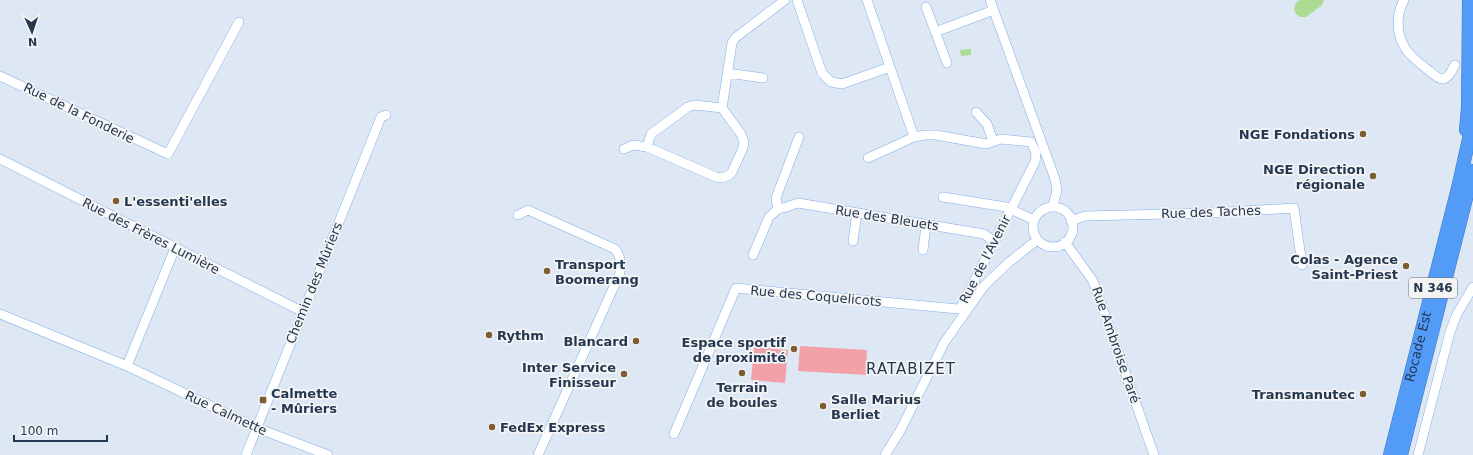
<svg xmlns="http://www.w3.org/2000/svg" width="1473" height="455" viewBox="0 0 1473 455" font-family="'DejaVu Sans',sans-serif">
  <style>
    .green { fill: #f1a1a7 }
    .water { fill: #acdb93 }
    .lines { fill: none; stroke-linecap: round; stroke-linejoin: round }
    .minor-casing { stroke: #7eadeb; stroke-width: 10 }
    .highway-casing { stroke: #4278bc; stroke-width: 14 }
    .minor { stroke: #fff; stroke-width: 9 }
    .highway { stroke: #529bf6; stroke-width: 13 }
    .poi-dot { fill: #7c5e32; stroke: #f4f4f4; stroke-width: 1.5 }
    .labels { text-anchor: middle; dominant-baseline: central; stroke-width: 3.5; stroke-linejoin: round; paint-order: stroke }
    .shield { fill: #f4f4f4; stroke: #627082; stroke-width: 1 }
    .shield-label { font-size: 12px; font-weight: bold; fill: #243851 }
    .street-label { font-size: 13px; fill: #243851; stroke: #f4f4f4 }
    .poi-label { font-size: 13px; font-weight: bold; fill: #243851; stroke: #f4f4f4; text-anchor: end }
    .quarter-label { font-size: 15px; letter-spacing: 1px; fill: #243851; stroke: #f4f4f4 }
  </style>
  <rect width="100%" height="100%" fill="#dee8f5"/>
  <path class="green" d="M 800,346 L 867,350 L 866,375 L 798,371 Z
    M 754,347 L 788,350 L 785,383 L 751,380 Z"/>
  <path class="water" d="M 1300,0 L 1324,0 L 1322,5 L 1306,17 L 1300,17 L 1296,14 L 1294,9 L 1296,3 Z
    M 971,49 L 971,55 L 961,56 L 960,50 Z"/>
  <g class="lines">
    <defs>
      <path id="minor" d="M 797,0 L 822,73 L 831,82 L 842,84 L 890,67
        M 867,0 L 914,137
        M 990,0 L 1055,179 L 1057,190 L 1053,206
        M 1404,0 C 1396,14 1396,33 1405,48 C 1410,56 1419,63 1427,69 C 1432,73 1437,79 1443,79 C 1449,78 1452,70 1455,65
        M 926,7 L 947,63
        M 935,32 L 994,10
        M 728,73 L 763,78
        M 0,76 L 168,154 L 239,22
        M 976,112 L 987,124 L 993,141
        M 647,147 L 651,134 L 688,107 L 695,105 L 722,108 L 732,43 L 735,38 L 785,0
        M 624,149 L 633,145 L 647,147 L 716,177 L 722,178 L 729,175 L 732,172 L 743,148 L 744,142 L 741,134 L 722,108
        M 0,159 L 303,312
        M 943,197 L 1006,207 L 1034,220
        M1033 227a20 20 0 1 1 40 0a20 20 0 1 1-40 0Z
        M 778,209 C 786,208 791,205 798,203 L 984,234 L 994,242
        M 518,215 L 528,210 L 615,249 C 621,257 621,263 620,273 L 538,455
        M 1071,221 L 1085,216 L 1210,213 L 1294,208 L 1302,265
        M 853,241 L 857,213
        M 1065,242 L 1093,281 L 1154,455
        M 923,250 L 926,225
        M 753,255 L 769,217 L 778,209 L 776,198 L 799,137
        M 0,314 L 127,366 L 257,428 L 328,455
        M 127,366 L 175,248
        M 674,434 L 736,288 L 958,309 L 961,307 L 1035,162 L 1036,153 L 1031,142 L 1001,139 L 986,144 L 936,135 L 925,135 L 914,137 L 868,158
        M 246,455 L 381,117 L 386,115
        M 885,455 L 900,431 L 944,343 L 984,286 L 1008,263 L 1037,240
        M 1418,455 L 1450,332 L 1457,314 L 1473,287"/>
      <g id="highway">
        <path d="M 1466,130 L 1468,108 L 1469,0"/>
        <path id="s1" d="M 1390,455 L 1458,188 L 1473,121"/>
        <path d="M 1401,455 L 1473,171"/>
      </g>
    </defs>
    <use href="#minor" class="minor-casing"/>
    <use href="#highway" class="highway-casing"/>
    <use href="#minor" class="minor"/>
    <use href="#highway" class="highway"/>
  </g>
  <g class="poi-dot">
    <circle cx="1363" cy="134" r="4"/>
    <circle cx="1373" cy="176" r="4"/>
    <circle cx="116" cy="201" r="4"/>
    <circle cx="1406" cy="266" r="4"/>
    <circle cx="547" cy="271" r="4"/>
    <circle cx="489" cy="335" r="4"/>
    <circle cx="636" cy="341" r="4"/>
    <circle cx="794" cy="349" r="4"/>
    <circle cx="742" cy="373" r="4"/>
    <circle cx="624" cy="374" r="4"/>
    <circle cx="1363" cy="394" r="4"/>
    <rect x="259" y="396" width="8" height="8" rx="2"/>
    <circle cx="823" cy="406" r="4"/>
    <circle cx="492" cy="427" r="4"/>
  </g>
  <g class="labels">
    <rect class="shield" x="1409" y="278" width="48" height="20" rx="3"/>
    <g class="shield-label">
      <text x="1433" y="288">N 346</text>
    </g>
    <g class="street-label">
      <text transform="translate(79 113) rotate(26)">Rue de la Fonderie</text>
      <text transform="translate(1211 212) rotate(-2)">Rue des Taches</text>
      <text transform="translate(887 218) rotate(9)">Rue des Bleuets</text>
      <text transform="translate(151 236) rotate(27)">Rue des Frères Lumière</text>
      <text transform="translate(985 259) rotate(-63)">Rue de l'Avenir</text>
      <text transform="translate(314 283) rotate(-68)">Chemin des Mûriers</text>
      <text transform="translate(816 296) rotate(5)">Rue des Coquelicots</text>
      <text transform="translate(1116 345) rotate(71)">Rue Ambroise Paré</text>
      <text stroke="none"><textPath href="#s1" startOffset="112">Rocade Est</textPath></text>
      <text transform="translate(226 413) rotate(25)">Rue Calmette</text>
    </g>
    <g class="poi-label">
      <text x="1355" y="134">NGE Fondations</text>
      <text x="1365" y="169">NGE Direction<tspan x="1365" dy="15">régionale</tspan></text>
      <text x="124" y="201" text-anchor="start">L'essenti'elles</text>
      <text x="1398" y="259">Colas - Agence<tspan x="1398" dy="15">Saint-Priest</tspan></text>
      <text x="555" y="264" text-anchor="start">Transport<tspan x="555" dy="15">Boomerang</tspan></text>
      <text x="497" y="335" text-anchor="start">Rythm</text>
      <text x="628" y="341">Blancard</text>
      <text x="786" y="342">Espace sportif<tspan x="786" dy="15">de proximité</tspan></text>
      <text x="616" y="367">Inter Service<tspan x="616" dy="15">Finisseur</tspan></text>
      <text x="742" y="387" text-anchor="middle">Terrain<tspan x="742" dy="15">de boules</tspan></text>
      <text x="271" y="393" text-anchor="start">Calmette<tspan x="271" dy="15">- Mûriers</tspan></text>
      <text x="1355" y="394">Transmanutec</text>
      <text x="831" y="399" text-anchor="start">Salle Marius<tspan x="831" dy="15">Berliet</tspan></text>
      <text x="500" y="427" text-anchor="start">FedEx Express</text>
    </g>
    <g class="quarter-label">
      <text x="911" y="369">RATABIZET</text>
    </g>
  </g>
  <g transform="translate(32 32) rotate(177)" stroke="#f4f4f4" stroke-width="3" paint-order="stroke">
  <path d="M0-3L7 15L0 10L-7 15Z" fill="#243851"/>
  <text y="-6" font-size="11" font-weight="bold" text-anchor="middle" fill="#243851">N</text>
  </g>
  <path d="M14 435v6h93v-6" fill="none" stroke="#243851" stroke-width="2"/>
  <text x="20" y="435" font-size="12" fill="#243851" stroke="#f4f4f4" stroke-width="3" paint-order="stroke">100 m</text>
</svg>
